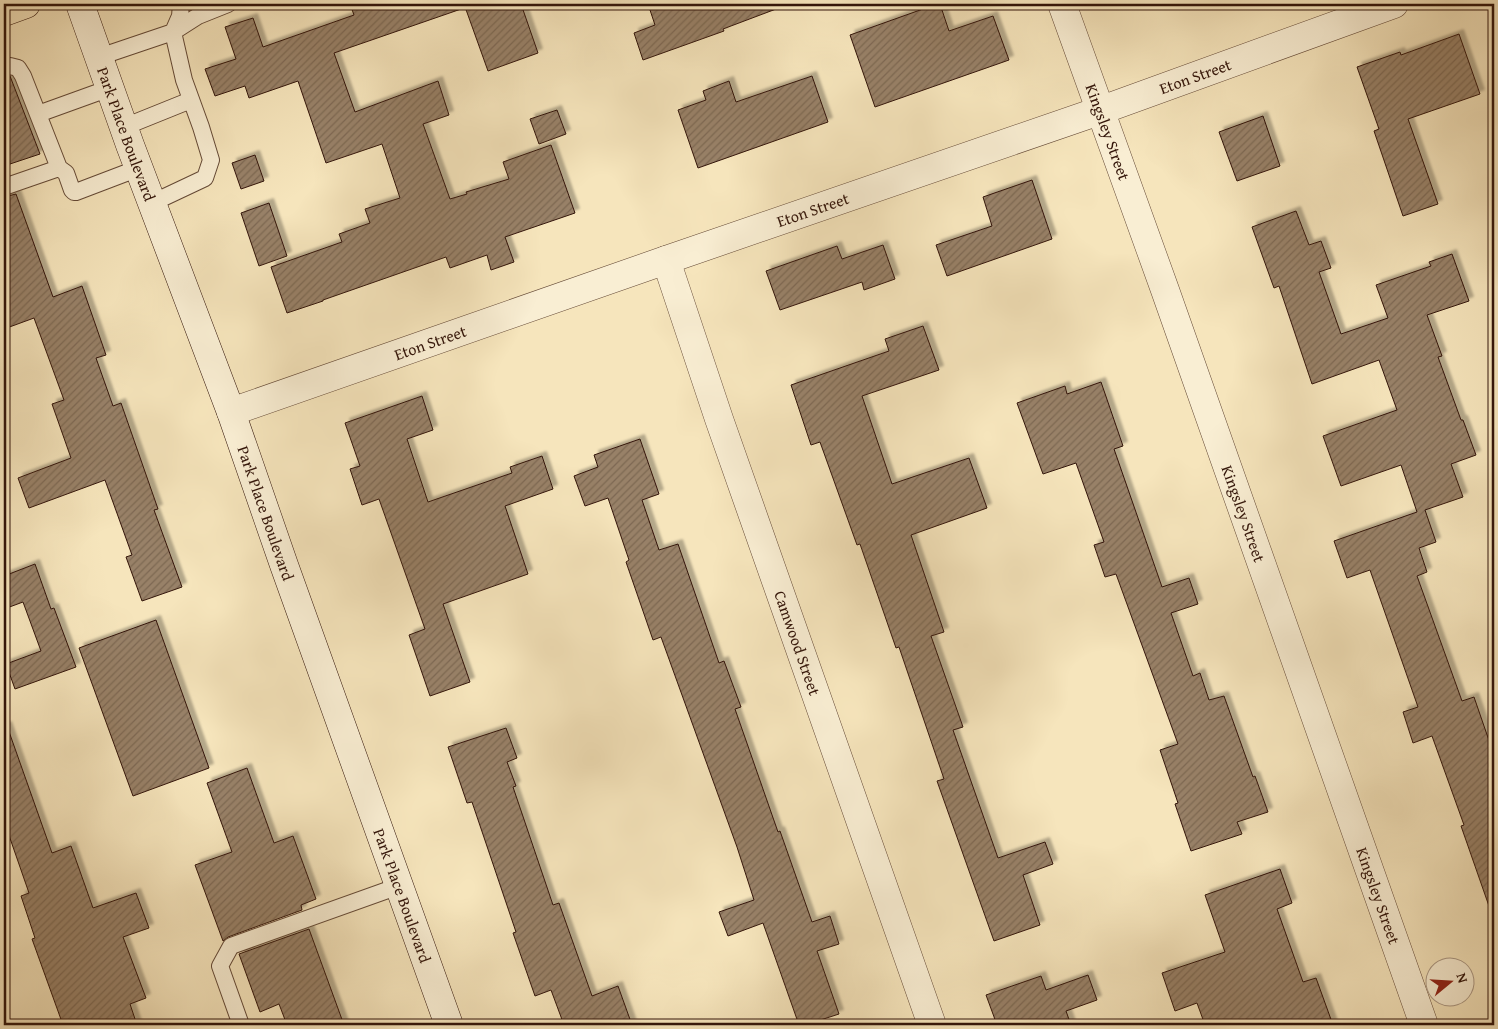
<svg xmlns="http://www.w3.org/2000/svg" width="1498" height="1029" viewBox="0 0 1498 1029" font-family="'Gentium Book Plus',serif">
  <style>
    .building { fill: url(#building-hatch); stroke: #33150a; filter: url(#shadow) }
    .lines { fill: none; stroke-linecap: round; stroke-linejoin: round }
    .service-casing { stroke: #644936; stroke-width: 18 }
    .minor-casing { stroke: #644936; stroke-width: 29 }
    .secondary-casing { stroke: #33150a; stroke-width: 29 }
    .primary-casing { stroke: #33150a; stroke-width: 29 }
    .service { stroke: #f9eed3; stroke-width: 16 }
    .minor { stroke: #f9eed3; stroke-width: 28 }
    .secondary { stroke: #f9eed3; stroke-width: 28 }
    .primary { stroke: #f6e5bc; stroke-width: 28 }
    .labels { text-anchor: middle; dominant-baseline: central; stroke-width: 4; stroke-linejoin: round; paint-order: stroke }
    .street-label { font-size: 16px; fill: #33150a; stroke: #f9eed3 }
  </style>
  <defs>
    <pattern id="building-hatch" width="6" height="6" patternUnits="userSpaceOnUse" patternTransform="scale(1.25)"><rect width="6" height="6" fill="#988167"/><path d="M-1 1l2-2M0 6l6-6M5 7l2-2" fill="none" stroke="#7d6853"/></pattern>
    <filter id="shadow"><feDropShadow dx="4.5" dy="-4.5" stdDeviation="1" flood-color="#0004"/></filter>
  </defs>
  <rect width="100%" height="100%" fill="#f6e5bc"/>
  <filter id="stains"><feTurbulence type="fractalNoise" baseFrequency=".004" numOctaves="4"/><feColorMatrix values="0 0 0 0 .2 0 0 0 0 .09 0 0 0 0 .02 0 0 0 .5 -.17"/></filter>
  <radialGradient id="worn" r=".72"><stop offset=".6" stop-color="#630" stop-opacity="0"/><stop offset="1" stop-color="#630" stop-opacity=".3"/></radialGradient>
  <path class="building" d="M 350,4 L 463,4 L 464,8 L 334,53 L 355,112 L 438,81 L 449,115 L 423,124 L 450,199 L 467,194 L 466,192 L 509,179 L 503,162 L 551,145 L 575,213 L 505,237 L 514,262 L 491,270 L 487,255 L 450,268 L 446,257 L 323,300 L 323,301 L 287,313 L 271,267 L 342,242 L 339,234 L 370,223 L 365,209 L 400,198 L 382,144 L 326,163 L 298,81 L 249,98 L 245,86 L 215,96 L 205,69 L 236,59 L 225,27 L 253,18 L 263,47 L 354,15 Z
    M 464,4 L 521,4 L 538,53 L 488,71 Z
    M 648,4 L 784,4 L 784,6 L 723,29 L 724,31 L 643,60 L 634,33 L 655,25 Z
    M 937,4 L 940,4 L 949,31 L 993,16 L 1009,60 L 875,107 L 850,35 Z
    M 1459,34 L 1480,94 L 1408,119 L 1438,204 L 1403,216 L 1374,131 L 1379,129 L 1357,67 L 1400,52 L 1401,55 Z
    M 10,76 L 40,154 L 4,166 L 4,78 Z
    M 812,76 L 828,122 L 698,168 L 678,110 L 706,100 L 703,91 L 729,81 L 736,102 Z
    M 557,110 L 566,134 L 539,144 L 530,119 Z
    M 1263,116 L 1280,166 L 1237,181 L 1219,132 Z
    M 255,155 L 264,181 L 241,189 L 232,163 Z
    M 1032,180 L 1052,239 L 947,276 L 936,245 L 992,226 L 983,197 Z
    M 16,194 L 53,297 L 82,286 L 106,355 L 96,358 L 113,406 L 121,403 L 158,509 L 154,510 L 182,587 L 142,601 L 126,557 L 132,555 L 105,480 L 29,508 L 18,478 L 71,458 L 52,404 L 64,400 L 34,318 L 4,329 L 4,197 Z
    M 269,203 L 287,256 L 259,266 L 241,213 Z
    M 1296,211 L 1309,245 L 1321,241 L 1331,268 L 1319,272 L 1341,334 L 1388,318 L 1376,285 L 1431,266 L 1429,262 L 1452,254 L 1469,301 L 1427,315 L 1442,356 L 1438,357 L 1461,420 L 1463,420 L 1476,455 L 1451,464 L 1463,497 L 1425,510 L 1436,542 L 1419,548 L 1427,572 L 1417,576 L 1462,701 L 1474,697 L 1494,755 L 1494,909 L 1490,909 L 1461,826 L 1464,825 L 1432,736 L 1413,743 L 1403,712 L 1418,707 L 1370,570 L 1347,578 L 1334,541 L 1417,512 L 1401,465 L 1341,486 L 1323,436 L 1397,410 L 1379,360 L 1312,384 L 1279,286 L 1274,288 L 1252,227 Z
    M 883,245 L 895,279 L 864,290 L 862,282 L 780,310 L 766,271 L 837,246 L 842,259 Z
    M 923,326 L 939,370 L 862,396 L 892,484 L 969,458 L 987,508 L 911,535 L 944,632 L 931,636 L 963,727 L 953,730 L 998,858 L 1045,842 L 1053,864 L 1023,875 L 1040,925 L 994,941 L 937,781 L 944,779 L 899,647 L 896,648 L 860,544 L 857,545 L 820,442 L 811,445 L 791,385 L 889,351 L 885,339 Z
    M 1101,382 L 1123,446 L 1114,449 L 1162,587 L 1189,578 L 1198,604 L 1171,613 L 1193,676 L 1200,673 L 1209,700 L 1224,696 L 1253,777 L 1255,776 L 1268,812 L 1237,822 L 1242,834 L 1191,851 L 1175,804 L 1178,803 L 1160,750 L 1178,744 L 1116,574 L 1105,577 L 1094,545 L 1104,542 L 1076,463 L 1043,474 L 1017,403 L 1065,386 L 1067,394 Z
    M 422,396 L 433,430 L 407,439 L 428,502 L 512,473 L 510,467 L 542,456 L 553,489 L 505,506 L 528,574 L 443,604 L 470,682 L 430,696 L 409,635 L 425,629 L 379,499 L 362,505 L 350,469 L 360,466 L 345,423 Z
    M 640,439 L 659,494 L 642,500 L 659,550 L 678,544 L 719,663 L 724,661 L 741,707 L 735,709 L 778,832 L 780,831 L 812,922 L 830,916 L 839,944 L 817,951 L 839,1014 L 805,1025 L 799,1025 L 763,923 L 728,936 L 719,912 L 754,900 L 737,847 L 661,637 L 653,640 L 626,562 L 629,560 L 608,498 L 585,506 L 574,476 L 598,467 L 594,455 Z
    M 35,564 L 51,609 L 54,608 L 76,667 L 15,689 L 6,664 L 41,651 L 23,602 L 4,609 L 4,576 Z
    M 156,620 L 209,768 L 133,796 L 79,648 Z
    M 7,726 L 52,853 L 71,846 L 93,908 L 136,893 L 149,928 L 123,937 L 146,998 L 130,1004 L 137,1025 L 63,1025 L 32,939 L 35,938 L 21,896 L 29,893 L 4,821 L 4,727 Z
    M 506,728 L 517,758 L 507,762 L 516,786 L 513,787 L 553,905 L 559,903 L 592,996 L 618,986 L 632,1025 L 564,1025 L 551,990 L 535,996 L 513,933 L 516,932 L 472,802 L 467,803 L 448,747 Z
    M 247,768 L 274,843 L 293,836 L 316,899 L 301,905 L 302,910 L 228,937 L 223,941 L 195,865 L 232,852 L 207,783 Z
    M 1280,869 L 1292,903 L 1277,909 L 1303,982 L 1316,978 L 1333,1025 L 1205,1025 L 1197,1003 L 1175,1011 L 1162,973 L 1225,952 L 1205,895 Z
    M 309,929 L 344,1025 L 287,1025 L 279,1004 L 260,1012 L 239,954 Z
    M 1088,975 L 1097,1000 L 1066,1011 L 1071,1025 L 997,1025 L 986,995 L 1041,976 L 1046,990 Z"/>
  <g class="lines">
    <defs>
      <path id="service" d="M 99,57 L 173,32 L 198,16 L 228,4
        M 4,68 L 10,66 L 18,68 L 23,76 L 59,168
        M 38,114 L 110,88
        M 124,127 L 191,100
        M 4,187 L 59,168 L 66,173 L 72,190 L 74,192 L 76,192 L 139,168
        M 152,203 L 205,178 L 211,160 L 201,127 L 184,80 L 173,32 L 180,16 L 181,4
        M 241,1025 L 220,966 L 231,946 L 399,886"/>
      <g id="minor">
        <path id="s1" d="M 1062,4 L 1165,290 L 1424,1025"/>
        <path id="s2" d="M 666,260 L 719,419 L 932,1025"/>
        <path id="s3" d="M 231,412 L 666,260 L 1099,111 L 1394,4"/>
      </g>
      <g id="secondary">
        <path id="s4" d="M 80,4 L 130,145 L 231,412 L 284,565 L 449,1025"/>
      </g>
      <path id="primary" d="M 4,12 L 26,4"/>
    </defs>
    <use href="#service" class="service-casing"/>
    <use href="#minor" class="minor-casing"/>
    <use href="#secondary" class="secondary-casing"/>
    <use href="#primary" class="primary-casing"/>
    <use href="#service" class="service"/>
    <use href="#minor" class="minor"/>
    <use href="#secondary" class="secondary"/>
    <use href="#primary" class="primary"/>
  </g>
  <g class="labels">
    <g class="street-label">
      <text stroke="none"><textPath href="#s3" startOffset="1021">Eton Street</textPath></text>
      <text stroke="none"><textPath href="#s1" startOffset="136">Kingsley Street</textPath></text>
      <text stroke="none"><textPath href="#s4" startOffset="138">Park Place Boulevard</textPath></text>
      <text stroke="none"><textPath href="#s3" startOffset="616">Eton Street</textPath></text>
      <text stroke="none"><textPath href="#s3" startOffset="211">Eton Street</textPath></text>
      <text stroke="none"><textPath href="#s4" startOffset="542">Park Place Boulevard</textPath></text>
      <text stroke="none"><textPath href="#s1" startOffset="541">Kingsley Street</textPath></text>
      <text stroke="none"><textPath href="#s2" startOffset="405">Camwood Street</textPath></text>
      <text stroke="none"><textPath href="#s4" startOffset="948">Park Place Boulevard</textPath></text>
      <text stroke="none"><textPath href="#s1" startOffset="946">Kingsley Street</textPath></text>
    </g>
  </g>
  <rect width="1498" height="1029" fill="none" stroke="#f6e5bc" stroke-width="20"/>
  <rect x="5" y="5" width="1488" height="1019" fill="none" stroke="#33150a" stroke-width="2.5"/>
  <rect x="10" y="10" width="1478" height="1009" fill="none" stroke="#33150a"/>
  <g transform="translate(1450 982) rotate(72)"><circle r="24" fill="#f9eed3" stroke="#aa9783"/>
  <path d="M0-4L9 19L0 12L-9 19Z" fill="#8f2418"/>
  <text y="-8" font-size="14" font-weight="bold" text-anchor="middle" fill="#33150a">N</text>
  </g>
  <rect width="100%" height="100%" filter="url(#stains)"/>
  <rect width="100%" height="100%" fill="url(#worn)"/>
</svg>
